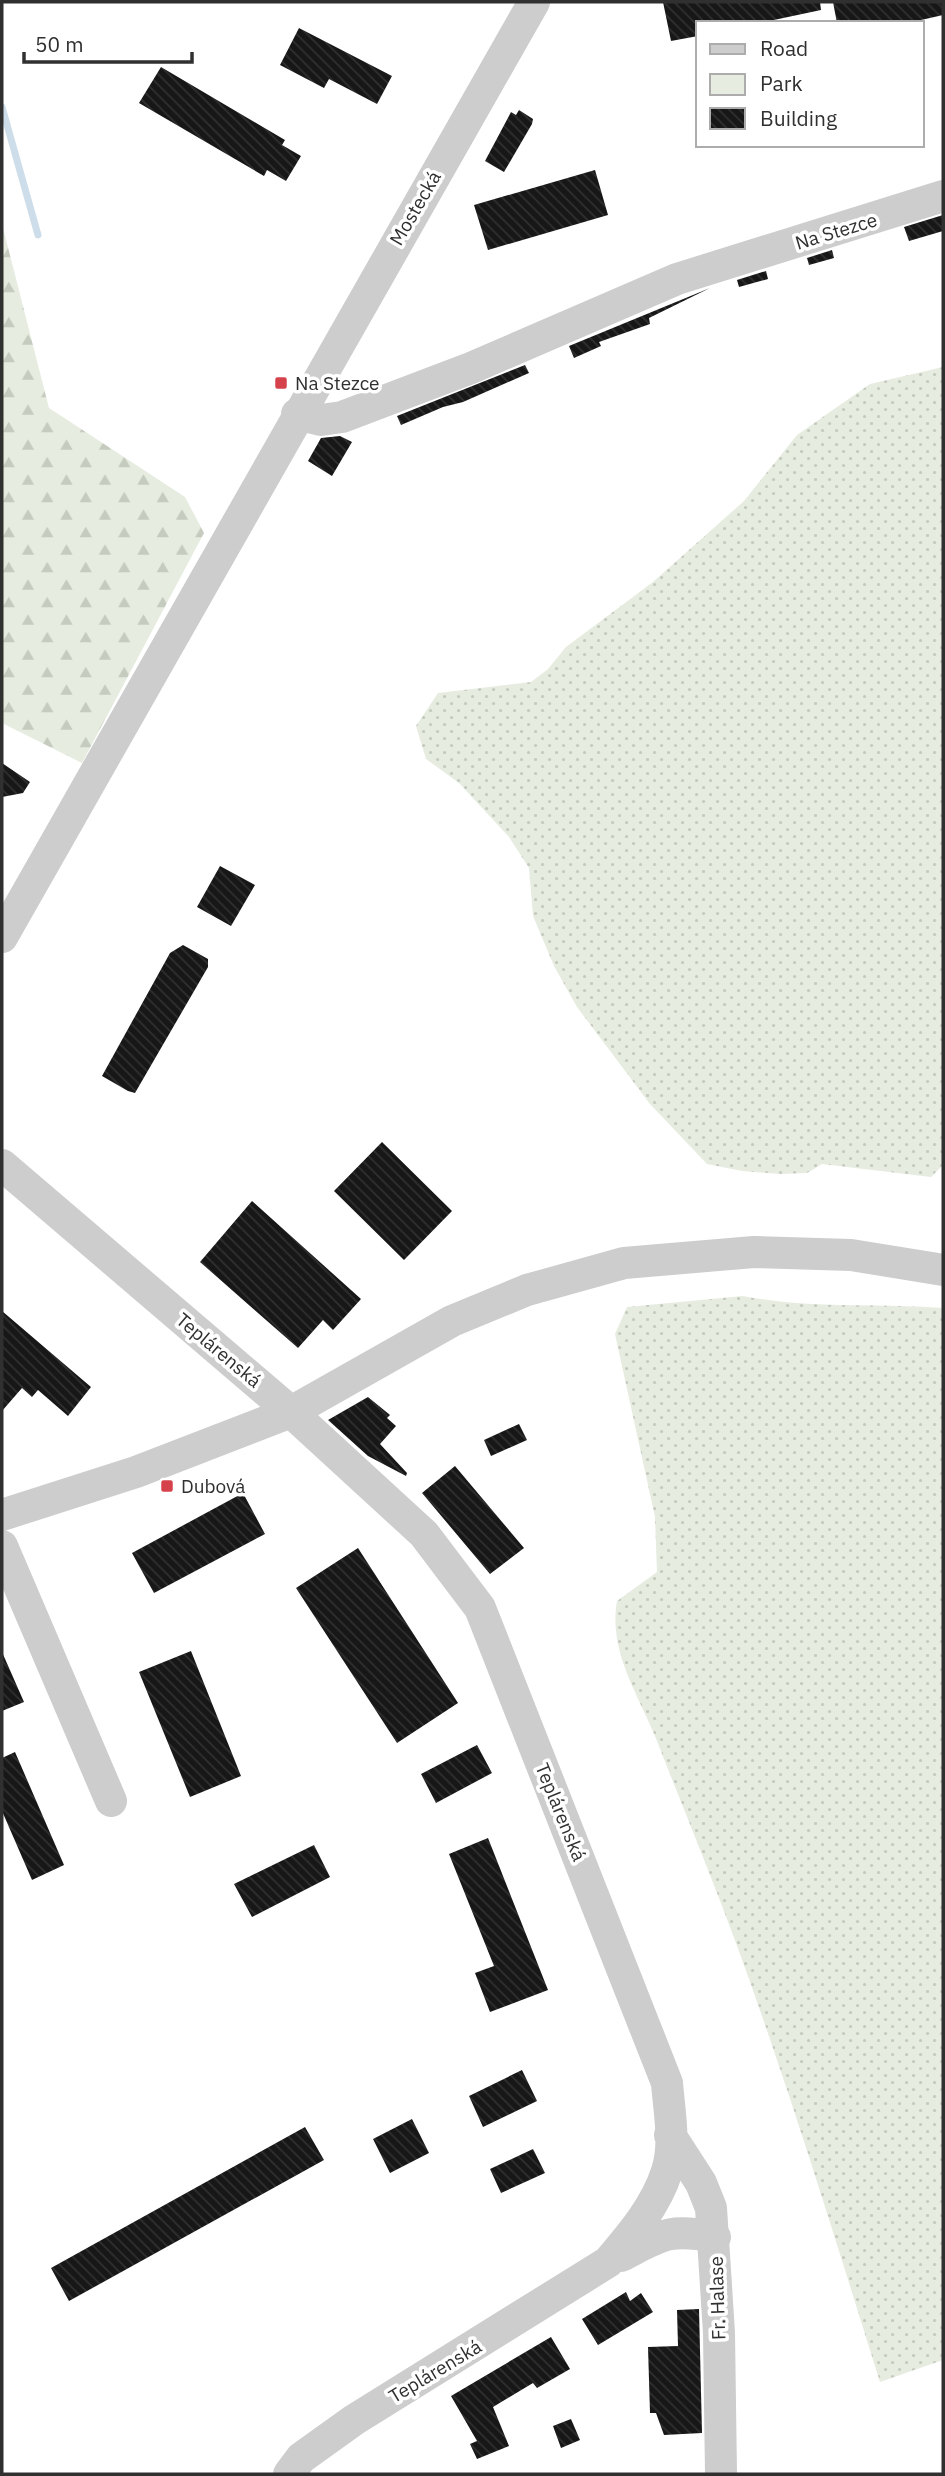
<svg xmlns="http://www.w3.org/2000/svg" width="945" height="2476" viewBox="0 0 945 2476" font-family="'IBM Plex Sans',sans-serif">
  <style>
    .green { fill: url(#green-dots) }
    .forest { fill: url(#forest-firs) }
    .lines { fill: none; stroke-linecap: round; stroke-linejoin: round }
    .stream { stroke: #cddeea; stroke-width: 7 }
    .building { fill: url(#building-back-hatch) }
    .minor { stroke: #cdcdcd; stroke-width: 32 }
    .poi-dot { fill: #d6424c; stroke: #fff; stroke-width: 2.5 }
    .labels { text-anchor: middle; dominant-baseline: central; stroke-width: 7; stroke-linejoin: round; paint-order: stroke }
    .street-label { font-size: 19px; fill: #303030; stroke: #fff }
    .poi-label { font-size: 19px; fill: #303030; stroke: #fff; text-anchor: start }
  </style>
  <defs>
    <pattern id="green-dots" width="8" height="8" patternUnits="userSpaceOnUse" patternTransform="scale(1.75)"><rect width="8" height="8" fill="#e6ecdf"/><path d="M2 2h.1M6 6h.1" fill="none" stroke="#c6cbc0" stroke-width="1.8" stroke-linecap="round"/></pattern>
    <pattern id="forest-firs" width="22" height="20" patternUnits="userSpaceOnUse" patternTransform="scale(1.75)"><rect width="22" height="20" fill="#e6ecdf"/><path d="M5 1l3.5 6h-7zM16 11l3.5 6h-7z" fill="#c6cbc0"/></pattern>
    <pattern id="building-back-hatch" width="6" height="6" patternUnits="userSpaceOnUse" patternTransform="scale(1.75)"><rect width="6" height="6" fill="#171717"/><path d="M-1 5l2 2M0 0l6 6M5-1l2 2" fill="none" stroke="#303030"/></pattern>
  </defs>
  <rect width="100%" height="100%" fill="#fff"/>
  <path class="green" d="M 943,367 L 943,1165 L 931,1177 L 822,1164 L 807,1173 L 780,1174 L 742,1171 L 707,1164 L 650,1104 L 577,1007 L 554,966 L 533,916 L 529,868 L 509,837 L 459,783 L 426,759 L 416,726 L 438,693 L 531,682 L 548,669 L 566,647 L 653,582 L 744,501 L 797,435 L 870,384 Z
    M 743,1296 C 808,1309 877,1303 943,1308 L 943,2360 L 880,2382 C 834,2235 789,2088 736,1943 C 711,1875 683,1808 657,1741 C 639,1695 608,1652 617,1601 L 657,1572 L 655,1517 L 615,1334 L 627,1307 Z"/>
  <path class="forest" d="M 2,224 L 49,408 L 185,497 L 204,533 L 82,763 L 2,723 Z"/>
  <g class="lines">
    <path class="stream" d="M 2,107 L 38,235"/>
  </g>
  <path class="building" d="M 663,2 L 820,2 L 821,10 L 760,23 L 698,23 L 698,36 L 671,41 Z
    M 833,2 L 943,2 L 943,15 L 908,23 L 837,23 Z
    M 299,28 L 392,76 L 377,104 L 329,79 L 324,88 L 280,65 Z
    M 161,67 L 285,140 L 282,145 L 301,156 L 286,181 L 267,170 L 264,176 L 139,103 Z
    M 519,110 L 533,119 L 532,124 L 504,172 L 485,161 L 511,112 L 516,115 Z
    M 595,170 L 608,215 L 488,250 L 474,205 Z
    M 943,215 L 943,231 L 909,241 L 904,227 Z
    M 832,250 L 834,258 L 809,265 L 807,258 Z
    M 766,271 L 768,279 L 739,287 L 737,280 Z
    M 710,288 L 649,318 L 650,324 L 599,342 L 601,346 L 574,358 L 569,346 Z
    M 525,365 L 529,373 L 463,402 L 443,407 L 401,425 L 397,416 Z
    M 340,436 L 352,442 L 332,476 L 308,461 L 321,438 Z
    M 2,763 L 30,782 L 23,793 L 2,797 Z
    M 220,866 L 255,885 L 231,926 L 197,907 Z
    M 183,945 L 208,959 L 208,967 L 135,1093 L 128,1091 L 102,1076 L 170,953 Z
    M 382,1142 L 452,1211 L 404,1260 L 334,1191 Z
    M 252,1201 L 361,1299 L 333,1330 L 323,1320 L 298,1348 L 200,1262 Z
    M 2,1311 L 91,1387 L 68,1416 L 38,1390 L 32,1397 L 22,1388 L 2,1411 Z
    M 368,1397 L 390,1415 L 387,1418 L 396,1426 L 380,1444 L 407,1473 L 406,1476 L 368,1456 L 328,1420 Z
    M 519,1424 L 527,1440 L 491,1456 L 484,1440 Z
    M 455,1466 L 524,1548 L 490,1574 L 422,1493 Z
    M 243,1493 L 265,1534 L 154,1593 L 132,1553 Z
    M 358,1548 L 458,1703 L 397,1743 L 296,1588 Z
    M 191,1651 L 241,1776 L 190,1797 L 139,1672 Z
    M 2,1652 L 24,1702 L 2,1711 Z
    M 477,1745 L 492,1773 L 436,1803 L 421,1774 Z
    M 15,1752 L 64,1865 L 32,1880 L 2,1811 L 2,1758 Z
    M 488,1838 L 548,1990 L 490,2012 L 475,1973 L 494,1966 L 449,1854 Z
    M 314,1845 L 330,1877 L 252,1917 L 234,1884 Z
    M 522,2070 L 537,2101 L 483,2127 L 469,2096 Z
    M 412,2119 L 429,2153 L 390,2173 L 373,2139 Z
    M 305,2127 L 324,2160 L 69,2301 L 51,2268 Z
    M 533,2149 L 545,2173 L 501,2193 L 490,2169 Z
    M 626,2292 L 630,2301 L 641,2293 L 653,2312 L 598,2345 L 582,2319 Z
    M 699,2309 L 702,2433 L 664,2435 L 656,2413 L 650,2413 L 648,2347 L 678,2346 L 677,2310 Z
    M 551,2337 L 570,2369 L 537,2388 L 533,2383 L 493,2407 L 509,2446 L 477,2459 L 470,2444 L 477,2441 L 451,2396 Z
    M 571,2419 L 580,2440 L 561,2448 L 553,2426 Z"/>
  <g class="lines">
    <path class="minor" d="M 297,414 L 321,420 L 342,417 L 471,368 L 677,279 L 943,196
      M 2,937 L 534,2
      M 2,1165 L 291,1412 L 424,1534 L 480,1608 L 667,2083 C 669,2110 676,2144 667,2171 C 656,2206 631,2235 608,2262 L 354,2420 L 301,2458 L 289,2474
      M 2,1515 L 136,1472 L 291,1412 L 452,1321 L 527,1290 L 624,1263 L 754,1252 L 851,1255 L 943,1270
      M 2,1546 L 111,1801
      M 670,2135 L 701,2183 L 711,2208 L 719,2333 L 721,2474
      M 621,2256 C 662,2235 668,2228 715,2237"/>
  </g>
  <g class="poi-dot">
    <rect x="274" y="376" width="14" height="14" rx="3.5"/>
    <rect x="160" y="1479" width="14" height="14" rx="3.5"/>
  </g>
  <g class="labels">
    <g class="street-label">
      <text transform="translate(415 208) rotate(-60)">Mostecká</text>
      <text transform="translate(836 231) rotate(-17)">Na Stezce</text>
      <text transform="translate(219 1350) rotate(40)">Teplárenská</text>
      <text transform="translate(561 1812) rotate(68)">Teplárenská</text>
      <text transform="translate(717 2298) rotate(-92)">Fr. Halase</text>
      <text transform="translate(435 2371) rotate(-31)">Teplárenská</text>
    </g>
    <g class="poi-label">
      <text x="295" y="383">Na Stezce</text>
      <text x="181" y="1486">Dubová</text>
    </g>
  </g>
  <rect width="945" height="2476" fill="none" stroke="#303030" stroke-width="7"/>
  <rect x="696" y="21" width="228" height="126" fill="#ffffff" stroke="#acacac" stroke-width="2"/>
  <rect x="710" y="44" width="35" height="10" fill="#cdcdcd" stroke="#acacac" stroke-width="2"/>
  <text x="760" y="56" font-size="21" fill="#303030">Road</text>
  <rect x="710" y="74" width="35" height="21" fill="#e6ecdf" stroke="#acacac" stroke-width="2"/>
  <text x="760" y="91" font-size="21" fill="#303030">Park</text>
  <rect x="710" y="108" width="35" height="21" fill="url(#building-back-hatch)" stroke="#acacac" stroke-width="2"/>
  <text x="760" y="126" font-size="21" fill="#303030">Building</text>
  <path d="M24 52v10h168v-10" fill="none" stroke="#303030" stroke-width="3.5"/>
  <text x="35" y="52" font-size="21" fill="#303030" stroke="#ffffff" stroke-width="5" paint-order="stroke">50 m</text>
</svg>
